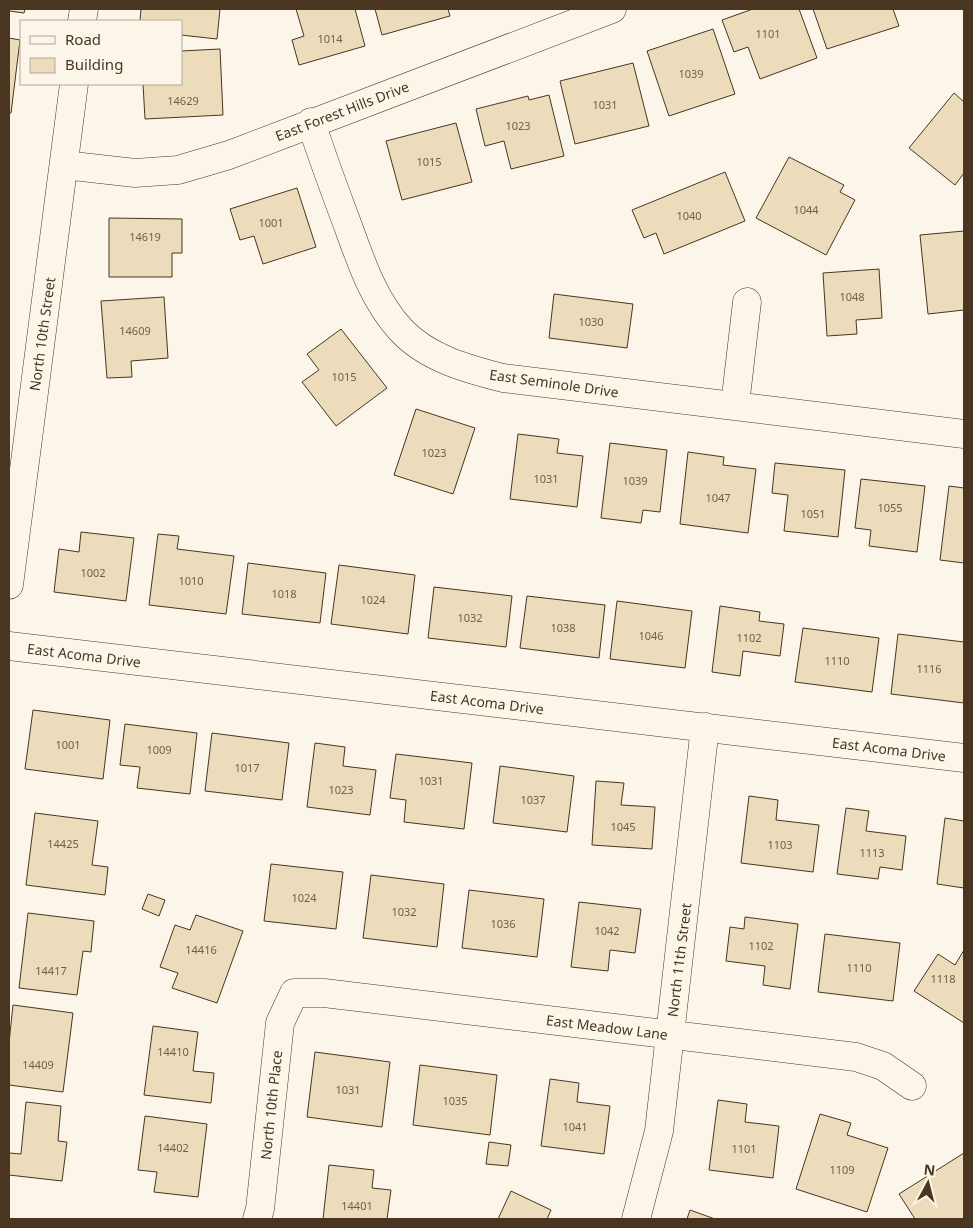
<svg xmlns="http://www.w3.org/2000/svg" width="973" height="1228" viewBox="0 0 973 1228" font-family="'Noto Sans',sans-serif">
  <style>
    .building { fill: #ecdcbc; stroke: #4a3520 }
    .lines { fill: none; stroke-linecap: round; stroke-linejoin: round }
    .minor-casing { stroke: #4a3520; stroke-width: 29 }
    .minor { stroke: #fbf6e9; stroke-width: 28 }
    .labels { text-anchor: middle; dominant-baseline: central; stroke-width: 4; stroke-linejoin: round; paint-order: stroke }
    .number-label { font-size: 11px; fill: #725f47 }
    .street-label { font-size: 14px; fill: #4a3520; stroke: #fbf6e9 }
  </style>
  <rect width="100%" height="100%" fill="#fbf6e9"/>
  <path class="building" d="M 9,9 L 25,9 L 24,13 L 9,11 Z
    M 141,9 L 220,9 L 217,39 L 181,35 L 181,21 L 140,21 Z
    M 296,9 L 355,9 L 365,46 L 299,65 L 292,40 L 304,36 Z
    M 375,9 L 448,9 L 450,16 L 382,35 Z
    M 753,9 L 799,9 L 817,58 L 760,79 L 748,47 L 734,52 L 722,20 Z
    M 813,9 L 893,9 L 899,26 L 827,49 Z
    M 713,29 L 735,94 L 669,116 L 647,51 Z
    M 9,38 L 20,40 L 11,113 L 9,113 Z
    M 220,49 L 223,115 L 145,119 L 143,84 L 181,84 L 181,51 Z
    M 633,63 L 649,126 L 575,144 L 560,81 Z
    M 954,93 L 964,102 L 964,173 L 955,185 L 909,148 Z
    M 549,95 L 564,156 L 511,169 L 504,141 L 485,146 L 476,109 L 528,96 L 529,100 Z
    M 456,123 L 472,182 L 402,200 L 386,141 Z
    M 789,157 L 844,185 L 840,192 L 855,200 L 826,255 L 756,218 Z
    M 725,172 L 745,221 L 664,254 L 656,233 L 644,238 L 632,210 Z
    M 297,188 L 316,247 L 263,264 L 254,236 L 240,240 L 230,209 Z
    M 109,218 L 182,219 L 182,253 L 172,253 L 172,277 L 109,277 Z
    M 964,231 L 964,310 L 928,314 L 920,235 Z
    M 879,269 L 882,318 L 856,320 L 857,334 L 827,336 L 823,273 Z
    M 554,294 L 633,304 L 627,348 L 549,338 Z
    M 164,297 L 168,358 L 131,361 L 132,377 L 107,378 L 101,301 Z
    M 341,329 L 387,388 L 336,426 L 302,382 L 319,370 L 307,354 Z
    M 416,409 L 475,428 L 453,494 L 394,475 Z
    M 518,434 L 559,439 L 557,453 L 583,456 L 577,507 L 510,499 Z
    M 610,443 L 667,450 L 660,512 L 643,510 L 641,523 L 601,518 Z
    M 688,452 L 724,457 L 723,465 L 756,469 L 748,533 L 680,524 Z
    M 775,463 L 845,470 L 838,537 L 784,531 L 788,495 L 772,493 Z
    M 861,479 L 925,486 L 917,552 L 869,546 L 871,530 L 855,528 Z
    M 949,486 L 964,488 L 964,563 L 940,560 Z
    M 81,532 L 134,538 L 126,601 L 54,592 L 59,549 L 79,552 Z
    M 158,534 L 179,536 L 177,549 L 234,556 L 226,614 L 149,605 Z
    M 248,563 L 326,573 L 320,623 L 242,614 Z
    M 339,565 L 415,575 L 408,634 L 331,624 Z
    M 434,587 L 512,596 L 506,647 L 428,638 Z
    M 527,596 L 605,605 L 599,658 L 520,648 Z
    M 617,601 L 692,611 L 685,668 L 610,659 Z
    M 720,606 L 760,612 L 759,621 L 784,624 L 780,656 L 743,651 L 740,676 L 712,672 Z
    M 803,628 L 879,638 L 872,692 L 795,682 Z
    M 898,634 L 964,642 L 964,703 L 891,694 Z
    M 33,710 L 110,720 L 103,779 L 25,769 Z
    M 125,724 L 197,733 L 190,794 L 137,788 L 140,767 L 120,765 Z
    M 212,733 L 289,743 L 282,800 L 205,791 Z
    M 315,743 L 345,747 L 343,766 L 376,770 L 370,815 L 307,807 Z
    M 396,754 L 472,763 L 464,829 L 404,822 L 406,800 L 390,798 Z
    M 500,766 L 574,776 L 567,832 L 493,823 Z
    M 596,781 L 624,783 L 621,805 L 655,807 L 652,849 L 592,845 Z
    M 749,796 L 778,800 L 776,820 L 819,825 L 813,872 L 741,863 Z
    M 846,808 L 869,811 L 866,831 L 906,836 L 902,870 L 880,867 L 878,879 L 837,874 Z
    M 35,813 L 98,821 L 92,865 L 108,867 L 105,895 L 26,885 Z
    M 945,818 L 964,821 L 964,888 L 937,884 Z
    M 271,864 L 343,872 L 336,929 L 264,921 Z
    M 371,875 L 444,884 L 437,947 L 363,938 Z
    M 469,890 L 544,899 L 537,957 L 462,948 Z
    M 148,894 L 165,900 L 159,916 L 142,909 Z
    M 579,902 L 641,909 L 635,953 L 610,950 L 608,971 L 571,967 Z
    M 28,913 L 94,921 L 91,952 L 83,951 L 77,995 L 19,988 Z
    M 196,915 L 243,931 L 217,1003 L 172,988 L 178,973 L 160,967 L 175,925 L 190,930 Z
    M 745,917 L 798,924 L 790,989 L 763,985 L 765,966 L 726,961 L 730,927 L 744,929 Z
    M 825,934 L 900,943 L 893,1001 L 818,992 Z
    M 964,950 L 964,1023 L 914,991 L 938,954 L 955,965 Z
    M 13,1005 L 73,1013 L 63,1092 L 9,1085 L 9,1043 Z
    M 153,1026 L 198,1032 L 193,1071 L 214,1073 L 211,1103 L 144,1095 Z
    M 315,1052 L 390,1062 L 382,1127 L 307,1117 Z
    M 420,1065 L 497,1075 L 490,1135 L 413,1125 Z
    M 550,1079 L 579,1083 L 577,1102 L 610,1106 L 604,1154 L 541,1146 Z
    M 718,1100 L 747,1104 L 745,1122 L 779,1126 L 773,1178 L 709,1170 Z
    M 26,1102 L 61,1106 L 58,1141 L 67,1142 L 62,1181 L 9,1175 L 9,1153 L 21,1154 Z
    M 820,1114 L 851,1123 L 847,1135 L 888,1148 L 867,1212 L 796,1189 Z
    M 145,1116 L 207,1124 L 198,1197 L 154,1192 L 157,1172 L 138,1170 Z
    M 489,1142 L 511,1145 L 508,1166 L 486,1164 Z
    M 964,1153 L 964,1219 L 915,1219 L 899,1194 Z
    M 329,1165 L 374,1170 L 372,1188 L 391,1190 L 387,1219 L 323,1219 Z
    M 511,1191 L 551,1210 L 547,1219 L 498,1219 Z
    M 690,1210 L 715,1219 L 687,1219 Z"/>
  <g class="lines">
    <defs>
      <path id="minor" d="M 82,21 L 84,9
        M 311,122 C 322,157 335,191 348,226 C 361,262 374,301 401,330 C 427,358 467,369 503,378 L 964,434
        M 64,165 L 135,173 L 178,170 L 229,155 L 612,9
        M 735,405 L 747,302
        M 9,585 L 74,84
        M 9,646 L 964,758
        M 257,1219 L 260,1209 L 280,1023 L 294,993 L 324,993 L 856,1057 L 883,1066 L 912,1086
        M 636,1219 L 659,1131 L 705,727"/>
    </defs>
    <use href="#minor" class="minor-casing"/>
    <use href="#minor" class="minor"/>
  </g>
  <g class="labels">
    <g class="number-label">
      <text x="768" y="33">1101</text>
      <text x="330" y="38">1014</text>
      <text x="691" y="73">1039</text>
      <text x="183" y="100">14629</text>
      <text x="605" y="104">1031</text>
      <text x="518" y="125">1023</text>
      <text x="429" y="161">1015</text>
      <text x="806" y="209">1044</text>
      <text x="689" y="215">1040</text>
      <text x="271" y="222">1001</text>
      <text x="145" y="236">14619</text>
      <text x="852" y="296">1048</text>
      <text x="591" y="321">1030</text>
      <text x="135" y="330">14609</text>
      <text x="344" y="376">1015</text>
      <text x="434" y="452">1023</text>
      <text x="546" y="478">1031</text>
      <text x="635" y="480">1039</text>
      <text x="718" y="497">1047</text>
      <text x="890" y="507">1055</text>
      <text x="813" y="513">1051</text>
      <text x="93" y="572">1002</text>
      <text x="191" y="580">1010</text>
      <text x="284" y="593">1018</text>
      <text x="373" y="599">1024</text>
      <text x="470" y="617">1032</text>
      <text x="563" y="627">1038</text>
      <text x="651" y="635">1046</text>
      <text x="749" y="637">1102</text>
      <text x="837" y="660">1110</text>
      <text x="929" y="668">1116</text>
      <text x="68" y="744">1001</text>
      <text x="159" y="749">1009</text>
      <text x="247" y="767">1017</text>
      <text x="431" y="780">1031</text>
      <text x="341" y="789">1023</text>
      <text x="533" y="799">1037</text>
      <text x="623" y="826">1045</text>
      <text x="63" y="843">14425</text>
      <text x="780" y="844">1103</text>
      <text x="872" y="852">1113</text>
      <text x="304" y="897">1024</text>
      <text x="404" y="911">1032</text>
      <text x="503" y="923">1036</text>
      <text x="607" y="930">1042</text>
      <text x="761" y="945">1102</text>
      <text x="201" y="949">14416</text>
      <text x="859" y="967">1110</text>
      <text x="51" y="970">14417</text>
      <text x="943" y="978">1118</text>
      <text x="173" y="1051">14410</text>
      <text x="38" y="1064">14409</text>
      <text x="348" y="1089">1031</text>
      <text x="455" y="1100">1035</text>
      <text x="575" y="1126">1041</text>
      <text x="173" y="1147">14402</text>
      <text x="744" y="1148">1101</text>
      <text x="842" y="1169">1109</text>
      <text x="357" y="1205">14401</text>
    </g>
    <g class="street-label">
      <text transform="translate(342 111) rotate(-21)">East Forest Hills Drive</text>
      <text transform="translate(42 334) rotate(-82)">North 10th Street</text>
      <text transform="translate(554 383) rotate(8)">East Seminole Drive</text>
      <text transform="translate(84 655) rotate(7)">East Acoma Drive</text>
      <text transform="translate(487 702) rotate(7)">East Acoma Drive</text>
      <text transform="translate(889 749) rotate(7)">East Acoma Drive</text>
      <text transform="translate(679 960) rotate(-83)">North 11th Street</text>
      <text transform="translate(607 1027) rotate(7)">East Meadow Lane</text>
      <text transform="translate(271 1105) rotate(-84)">North 10th Place</text>
    </g>
  </g>
  <rect width="973" height="1228" fill="none" stroke="#4a3520" stroke-width="20"/>
  <rect x="20" y="20" width="162" height="65" fill="#fbf6e9" stroke="#b4a999"/>
  <rect x="30" y="36" width="25" height="8" fill="#fbf6e9" stroke="#b4a999"/>
  <text x="65" y="45" font-size="15" fill="#4a3520">Road</text>
  <rect x="30" y="58" width="25" height="15" fill="#ecdcbc" stroke="#b4a999"/>
  <text x="65" y="70" font-size="15" fill="#4a3520">Building</text>
  <g transform="translate(928 1183) rotate(7)" stroke="#fbf6e9" stroke-width="4" paint-order="stroke">
  <path d="M0-4L9 19L0 12L-9 19Z" fill="#4a3520"/>
  <text y="-8" font-size="14" font-weight="bold" text-anchor="middle" fill="#4a3520">N</text>
  </g>
</svg>
